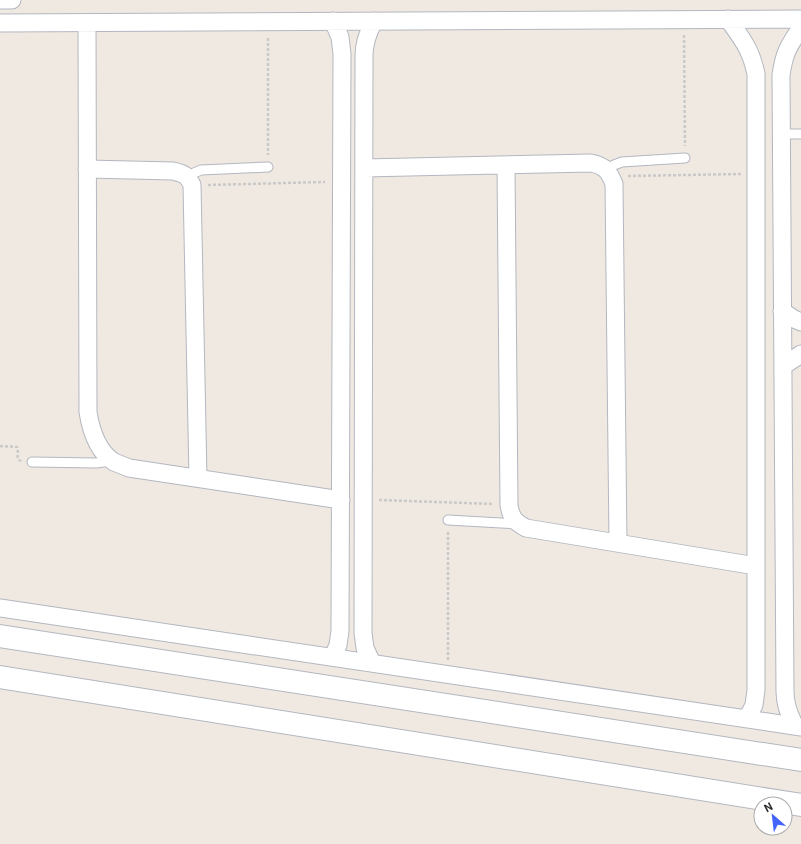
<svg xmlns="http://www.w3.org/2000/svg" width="801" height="844" viewBox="0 0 801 844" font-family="Roboto,sans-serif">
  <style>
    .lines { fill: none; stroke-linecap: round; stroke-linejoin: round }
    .lane-casing { stroke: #b4b7c1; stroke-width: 11 }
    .street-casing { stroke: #b4b7c1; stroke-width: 19 }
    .secondary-casing { stroke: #b4b7c1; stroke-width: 24 }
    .path { stroke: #c9c9c9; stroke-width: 2.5; stroke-dasharray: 3 2; stroke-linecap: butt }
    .lane { stroke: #fff; stroke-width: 9 }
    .street { stroke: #fff; stroke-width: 17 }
    .secondary { stroke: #fff; stroke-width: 22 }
  </style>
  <rect width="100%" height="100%" fill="#efe9e1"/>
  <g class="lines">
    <defs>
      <path id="lane" d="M 782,134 L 801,134
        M 606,169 L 614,165 L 622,162 L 685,158
        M 188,177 L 194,173 L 201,170 L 268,167
        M 32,462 L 96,463 L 112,461
        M 448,520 L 519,524"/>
      <path id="street" d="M 0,0 L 12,0
        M 728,19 C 742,39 751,49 756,74 L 756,690 L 754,705 L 747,719
        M 0,23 L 801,19
        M 87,23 L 88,412 C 91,431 97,451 114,462 C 119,464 124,466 129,468 L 341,500
        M 506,165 L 509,505 C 511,518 515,522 526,528 L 756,566
        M 364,168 L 591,163 C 605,166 609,171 614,184 L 618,543
        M 87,169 L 173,171 C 185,174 187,175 192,185 L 198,478
        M 782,311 L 794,319 L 801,322
        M 783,366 L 801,354
        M 0,608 L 801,727
        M 333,657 L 338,645 L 340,631 L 342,54 L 340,37 L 333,21
        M 372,663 L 365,648 L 363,633 L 364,56 C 364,43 368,32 374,21
        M 795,726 C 789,715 785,705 785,692 L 781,75 C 784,54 788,46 801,28"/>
      <path id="secondary" d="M 0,636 L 801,760
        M 0,677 L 801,805"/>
    </defs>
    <use href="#lane" class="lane-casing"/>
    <use href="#street" class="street-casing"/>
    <use href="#secondary" class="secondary-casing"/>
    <path class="path" d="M 684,35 L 685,146
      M 268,38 L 268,155
      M 628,176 L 741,174
      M 208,185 L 325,182
      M 0,446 L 17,447 C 19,451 16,457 19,460 L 21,461
      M 379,500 L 494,504
      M 448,660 L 448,531"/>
    <use href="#lane" class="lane"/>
    <use href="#street" class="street"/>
    <use href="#secondary" class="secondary"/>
  </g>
  <g transform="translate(773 816) rotate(332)"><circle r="19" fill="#ffffff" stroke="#ababab"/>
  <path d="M0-3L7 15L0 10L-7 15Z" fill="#4264fb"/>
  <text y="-6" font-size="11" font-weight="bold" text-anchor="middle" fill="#2e2e2e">N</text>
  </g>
</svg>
